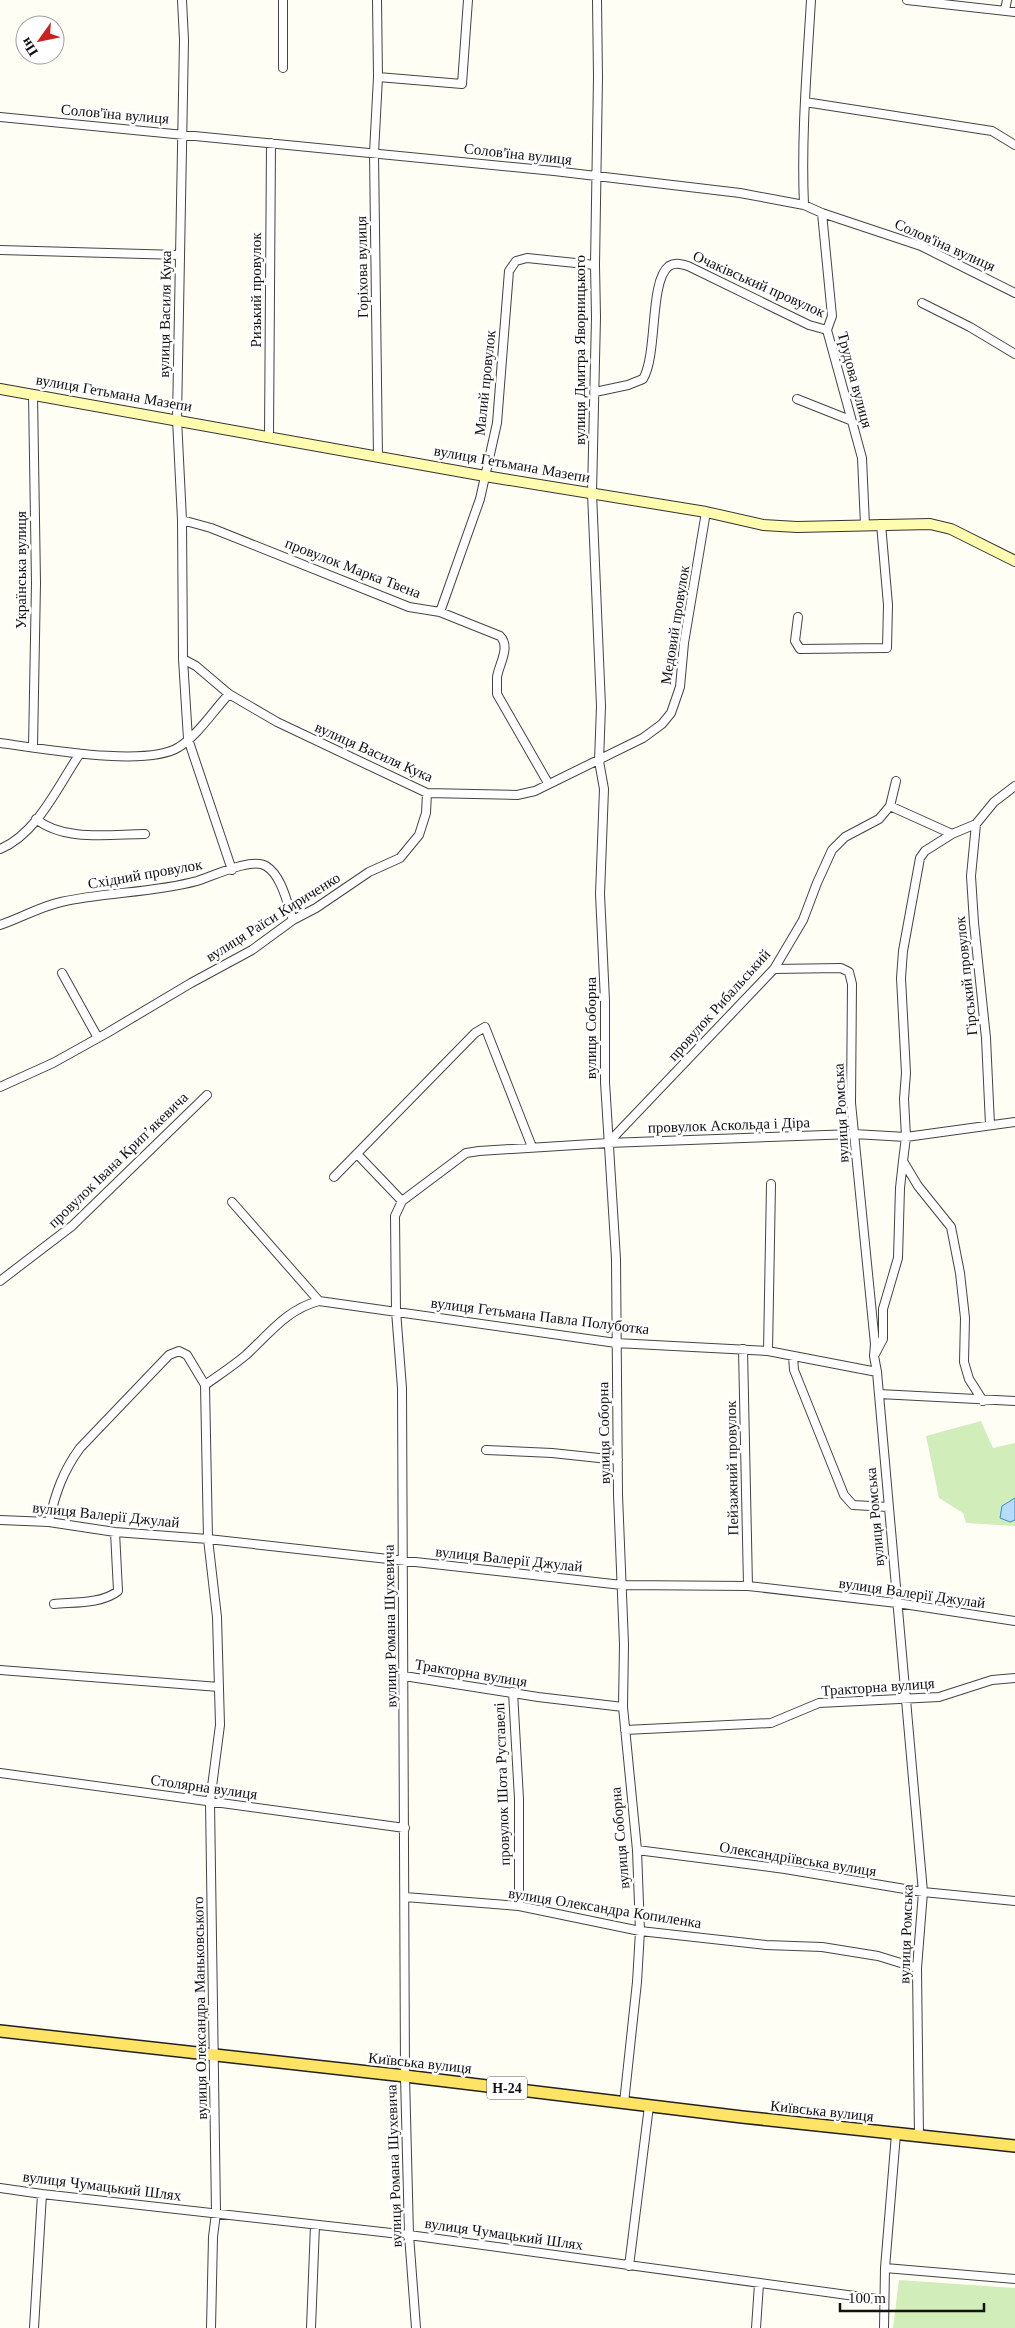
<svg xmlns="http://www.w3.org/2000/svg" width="1015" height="2328" viewBox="0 0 1015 2328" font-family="'Times New Roman',serif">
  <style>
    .green { fill: #d1edba }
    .water { fill: #b6dcfa; stroke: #388dd5 }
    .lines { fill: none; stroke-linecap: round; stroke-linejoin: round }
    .street-casing { stroke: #444; stroke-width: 10 }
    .secondary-casing { stroke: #333; stroke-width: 12 }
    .primary-casing { stroke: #222; stroke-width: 14 }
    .street { stroke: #fff; stroke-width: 8 }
    .secondary { stroke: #fffbaf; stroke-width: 10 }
    .primary { stroke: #ffe364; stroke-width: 11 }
    .labels { text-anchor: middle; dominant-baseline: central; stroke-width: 5; stroke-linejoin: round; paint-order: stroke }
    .shield { fill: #fff; stroke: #585858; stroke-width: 1 }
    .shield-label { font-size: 14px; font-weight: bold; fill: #111 }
    .street-label { font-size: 15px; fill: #111; stroke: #fff }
  </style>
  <rect width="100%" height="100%" fill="#fffef4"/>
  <path class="green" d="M 981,1421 L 993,1448 L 1015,1443 L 1015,1526 L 966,1523 L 963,1513 L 939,1498 L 926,1436 Z
    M 899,2280 L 1015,2288 L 1015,2328 L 893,2328 Z"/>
  <path class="water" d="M 1015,1498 L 1015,1520 L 1010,1522 L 1000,1518 L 1002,1506 Z"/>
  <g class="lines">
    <defs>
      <path id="street" d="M 182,0 L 184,40 L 177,419 L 182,520 L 183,659 L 188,739 L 232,870
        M 283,0 L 283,68
        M 377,0 L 378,77 L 374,153 L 378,457
        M 597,0 L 598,77 L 595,265 L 596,317 L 592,493 L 601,706 L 599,761 L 604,789 L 600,894 L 605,1001 L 605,1082 L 616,1259 L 618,1495 L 624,1644 L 623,1707 L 637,1850 L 640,1931 L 637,1982 L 624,2103
        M 907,0 L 1015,12
        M 1005,10 L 1007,0
        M 378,77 L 462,84 L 468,0
        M 805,102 L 992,131 L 1015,145
        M 0,117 L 554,171 L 740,193 L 804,205 L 822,213 L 921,246 L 1015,293
        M 804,205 C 801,137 807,68 811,0
        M 822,213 L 832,316 L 827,330 L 862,458 L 865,525
        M 0,250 L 180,255
        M 922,303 L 970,327 L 1015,354
        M 595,392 L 628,385 L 643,379 C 658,354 649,281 669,266 C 675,262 681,264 688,266 L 809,325 L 827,330
        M 797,399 L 850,420
        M 269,437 L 271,143
        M 182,520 L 211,528 L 409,607 L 440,612 L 500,636 C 511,647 499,664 497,677 C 497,683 497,688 497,694 L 548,783
        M 440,612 L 480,499 L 497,423 L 509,271 L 516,261 L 527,258 L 595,265
        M 798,617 L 795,641 L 800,649 L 887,648 L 888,605 L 881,524
        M 183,659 L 196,666 L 229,694 L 277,722 L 427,793 L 517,795 L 535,791 L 643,738 L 662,724 L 671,713 L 680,687 L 684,643 L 706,512
        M 0,743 C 39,748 147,768 179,747 C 197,736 214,710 229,694
        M 33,747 L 36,583 L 33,394
        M 890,806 L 952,834 L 976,824 L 994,802 L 1015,786
        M 36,819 C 64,842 112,834 145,834
        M 976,824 L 971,876 L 974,923 L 986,1038 L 990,1125
        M 952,834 L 925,851 L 920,858 L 903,951 L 901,978 L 906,1073 L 904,1099 L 906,1137 L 903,1161 L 918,1186 L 951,1227 L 960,1273 L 965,1318 L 964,1362 L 969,1379 L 983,1401
        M 0,849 C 37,834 58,786 79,755
        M 0,925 C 21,918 39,907 61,902 C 105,892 153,893 197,881 C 213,876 252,857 266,866 C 282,876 287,903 293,920
        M 774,969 L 841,968 L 849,972 L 852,984 L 851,1103 L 875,1344 L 874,1356 L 877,1372 L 923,1892 L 917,1968 L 919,2136
        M 62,973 L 98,1038
        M 0,1087 L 53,1063 L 107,1033 L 191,983 L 252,950 L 293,920 L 316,908 L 369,872 L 400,858 L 419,835 L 426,813 L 427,793
        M 608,1143 L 774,969 L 803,920 L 817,883 L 832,850 L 845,837 L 879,819 L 890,806 L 896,781
        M 358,1155 L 402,1201
        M 334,1177 L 475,1033 L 485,1027 L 532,1147
        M 232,1202 L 319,1301
        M 0,1281 L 72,1226 L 207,1095
        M 743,1349 L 748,1586
        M 768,1351 L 771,1184
        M 875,1354 L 883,1339 L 883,1309 L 898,1258 L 900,1188 L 903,1161
        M 793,1356 L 794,1370 L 844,1495 L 853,1505 L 888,1507
        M 205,1385 L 208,1539 L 217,1617 L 220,1725 L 210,1802 L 216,2213 L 213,2237 L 211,2328
        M 205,1385 C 219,1375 233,1366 246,1355 C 269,1334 287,1309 319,1301 L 616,1343 L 768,1351 L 877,1372
        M 879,1394 L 1015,1401
        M 486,1450 L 552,1453 L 618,1460
        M 0,1520 L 49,1522 L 115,1532 L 208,1539 L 622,1585 L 748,1586 L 897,1603 L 1015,1621
        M 49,1522 C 55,1494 63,1471 80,1448 L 169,1355 L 179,1351 L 187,1355 L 205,1385
        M 54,1604 C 73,1602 102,1604 118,1591 L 115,1532
        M 0,1670 L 219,1687
        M 404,1676 L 538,1697 L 623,1707
        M 513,1692 L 519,1799 L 519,1906
        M 625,1730 L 771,1723 L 819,1703 L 939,1697 L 992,1680 L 1015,1678
        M 0,1773 L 405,1828
        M 637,1850 L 785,1869 L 923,1892 L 1015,1901
        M 405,1897 L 519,1906 L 640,1931 L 766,1945 L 822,1947 L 878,1956 L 917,1968
        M 0,2188 L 42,2194 L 409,2235 L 884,2300
        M 629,2266 L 649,2106
        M 885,2268 L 1015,2279
        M 34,2328 L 42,2194
        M 311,2328 L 315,2225
        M 416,2328 L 409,2235 L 405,2076 L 402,1388 L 396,1311 L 395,1216 L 402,1201 L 466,1153 L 479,1151 L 608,1143 L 854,1134 L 906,1137 L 1015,1122
        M 756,2328 L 759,2284
        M 884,2328 L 885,2268 L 896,2134"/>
      <path id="secondary" d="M 0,389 L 485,476 L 706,512 L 763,525 L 797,527 L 930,524 L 951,529 L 1015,561"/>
      <path id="primary" d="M 0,2031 L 405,2076 L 742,2117 L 1015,2146"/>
    </defs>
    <use href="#street" class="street-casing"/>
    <use href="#secondary" class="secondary-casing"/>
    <use href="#primary" class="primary-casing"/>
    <use href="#street" class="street"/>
    <use href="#secondary" class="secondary"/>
    <use href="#primary" class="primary"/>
  </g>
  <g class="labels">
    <rect class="shield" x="487" y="2076.5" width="40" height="23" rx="4"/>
    <g class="shield-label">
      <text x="507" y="2088">Н-24</text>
    </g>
    <g class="street-label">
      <text transform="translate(115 114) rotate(5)">Солов'їна вулиця</text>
      <text transform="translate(518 154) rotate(6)">Солов'їна вулиця</text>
      <text transform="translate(945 245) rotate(24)">Солов'їна вулиця</text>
      <text transform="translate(362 267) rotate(-91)">Горіхова вулиця</text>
      <text transform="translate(759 284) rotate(24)">Очаківський провулок</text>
      <text transform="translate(256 290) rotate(-90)">Ризький провулок</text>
      <text transform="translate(165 314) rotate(-89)">вулиця Василя Кука</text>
      <text transform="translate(580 350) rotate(-90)">вулиця Дмитра Яворницького</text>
      <text transform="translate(855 380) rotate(75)">Трудова вулиця</text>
      <text transform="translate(485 383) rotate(-84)">Малий провулок</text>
      <text transform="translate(114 393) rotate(10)">вулиця Гетьмана Мазепи</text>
      <text transform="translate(512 464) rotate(10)">вулиця Гетьмана Мазепи</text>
      <text transform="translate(353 568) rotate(21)">провулок Марка Твена</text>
      <text transform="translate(21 570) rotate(-90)">Українська вулиця</text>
      <text transform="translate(675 625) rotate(-81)">Медовий провулок</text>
      <text transform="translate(374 752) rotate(24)">вулиця Василя Кука</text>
      <text transform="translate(145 874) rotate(-10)">Східний провулок</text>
      <text transform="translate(273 917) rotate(-32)">вулиця Раїси Кириченко</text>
      <text transform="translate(966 976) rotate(-96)">Гірський провулок</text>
      <text transform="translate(719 1005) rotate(-48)">провулок Рибальський</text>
      <text transform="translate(591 1028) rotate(-90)">вулиця Соборна</text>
      <text transform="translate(841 1113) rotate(-93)">вулиця Ромська</text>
      <text transform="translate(729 1125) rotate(-2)">провулок Аскольда і Діра</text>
      <text transform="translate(118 1160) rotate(-44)">провулок Івана Крипʼякевича</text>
      <text transform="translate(540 1316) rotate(7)">вулиця Гетьмана Павла Полуботка</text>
      <text transform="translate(604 1433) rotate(-91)">вулиця Соборна</text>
      <text transform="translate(732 1468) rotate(-91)">Пейзажний провулок</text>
      <text transform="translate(106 1515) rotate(6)">вулиця Валерії Джулай</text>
      <text transform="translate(875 1517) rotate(-95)">вулиця Ромська</text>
      <text transform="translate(509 1559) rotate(6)">вулиця Валерії Джулай</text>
      <text transform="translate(912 1593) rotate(8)">вулиця Валерії Джулай</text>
      <text transform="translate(390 1626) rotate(-91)">вулиця Романа Шухевича</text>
      <text transform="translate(471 1673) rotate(9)">Тракторна вулиця</text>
      <text transform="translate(878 1687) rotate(-4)">Тракторна вулиця</text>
      <text transform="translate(502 1784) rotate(-92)">провулок Шота Руставелі</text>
      <text transform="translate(204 1787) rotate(8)">Столярна вулиця</text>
      <text transform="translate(620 1838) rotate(-95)">вулиця Соборна</text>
      <text transform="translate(798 1859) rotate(9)">Олександріївська вулиця</text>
      <text transform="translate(605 1908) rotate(9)">вулиця Олександра Копиленка</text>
      <text transform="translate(906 1934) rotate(-88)">вулиця Ромська</text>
      <text transform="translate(200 2008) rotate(-91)">вулиця Олександра Маньковського</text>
      <text transform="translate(420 2063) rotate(6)">Київська вулиця</text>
      <text transform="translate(822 2111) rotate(6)">Київська вулиця</text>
      <text transform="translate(394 2166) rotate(-92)">вулиця Романа Шухевича</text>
      <text transform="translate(102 2186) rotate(7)">вулиця Чумацький Шлях</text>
      <text transform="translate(504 2234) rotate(8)">вулиця Чумацький Шлях</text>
    </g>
  </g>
  <g transform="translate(40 40) rotate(237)"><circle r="24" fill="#ffffff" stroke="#a0a0a0"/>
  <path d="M0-4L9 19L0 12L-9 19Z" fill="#ca221f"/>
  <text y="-8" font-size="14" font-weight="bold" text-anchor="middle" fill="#111111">Пн</text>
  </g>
  <path d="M840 2303v8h144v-8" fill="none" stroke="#111111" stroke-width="2.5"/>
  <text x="848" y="2303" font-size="15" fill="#111111" stroke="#ffffff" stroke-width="4" paint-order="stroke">100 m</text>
</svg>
